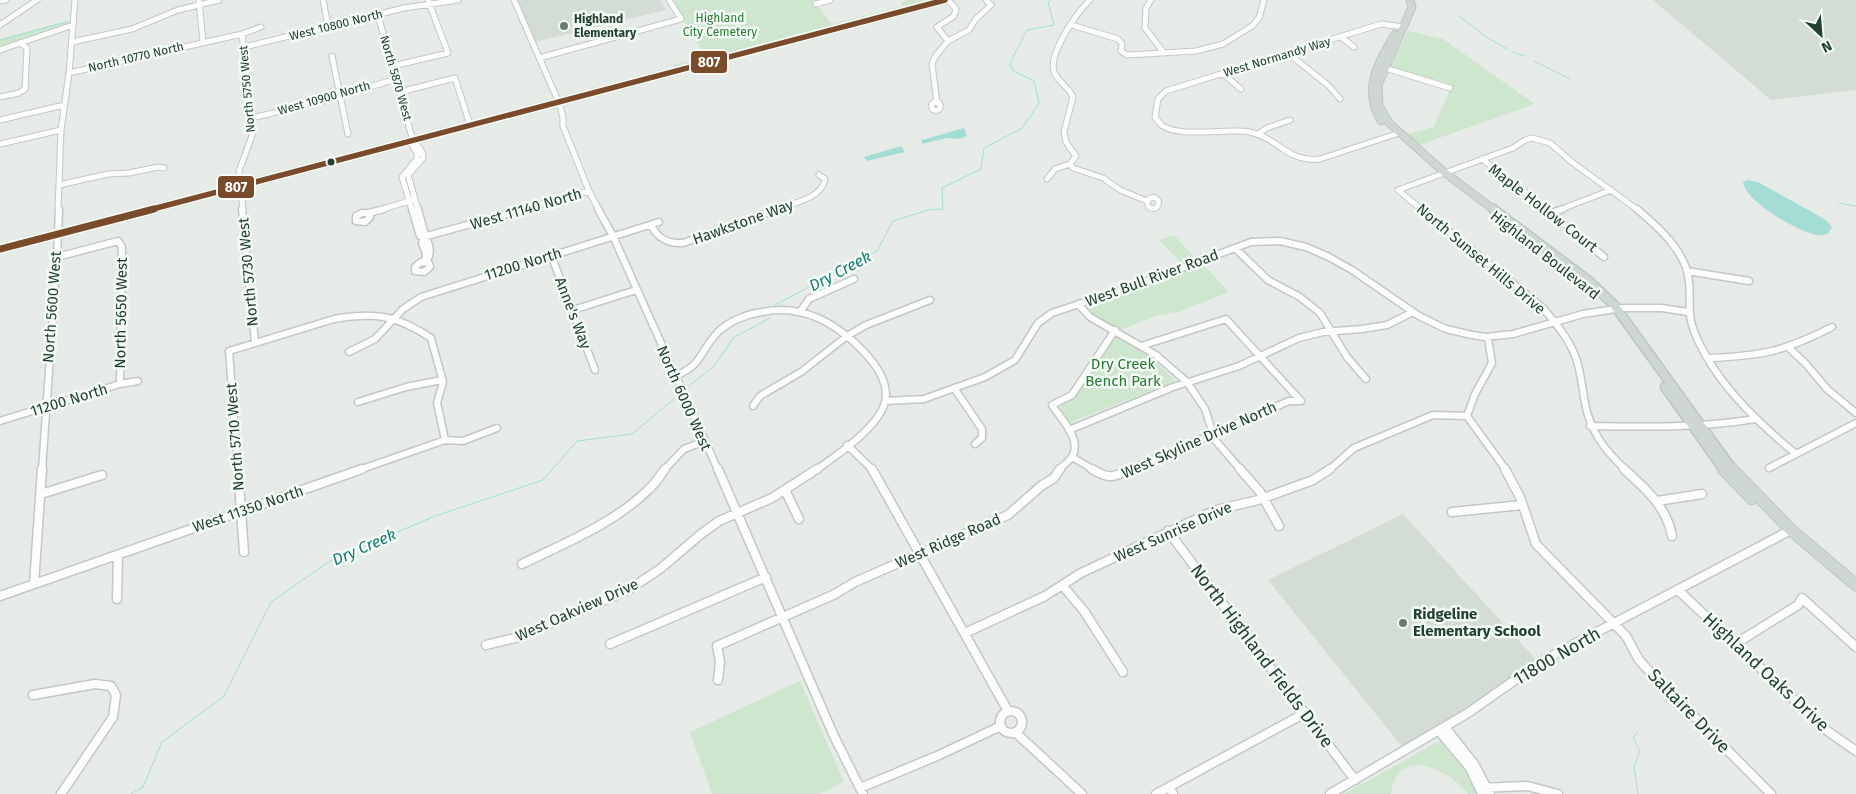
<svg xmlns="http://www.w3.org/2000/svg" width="1856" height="794" viewBox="0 0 1856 794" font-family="'Fira Sans',sans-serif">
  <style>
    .built { fill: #d3ddd6 }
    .green { fill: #cee6ce }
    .water { fill: #a3ddd6 }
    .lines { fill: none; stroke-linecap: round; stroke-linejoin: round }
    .stream { stroke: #a3ddd6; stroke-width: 1 }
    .minor-far2-casing { stroke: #c3c8c4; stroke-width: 7 }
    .minor-far1-casing { stroke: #c3c8c4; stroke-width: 9 }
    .minor-casing { stroke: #c3c8c4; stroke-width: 11 }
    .major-far2-casing { stroke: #bdc7c1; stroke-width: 9 }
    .major-far1-casing { stroke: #bdc7c1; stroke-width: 11 }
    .major-casing { stroke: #bdc7c1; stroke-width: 13 }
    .minor-far2 { stroke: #fbfcfb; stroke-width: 5 }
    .minor-far1 { stroke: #fbfcfb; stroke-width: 6 }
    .minor { stroke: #fbfcfb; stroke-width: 8 }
    .major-far2 { stroke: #ced7d2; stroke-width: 7 }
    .major-far1 { stroke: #ced7d2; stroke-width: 8 }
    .major { stroke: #ced7d2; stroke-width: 11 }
    .bus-1-far1-casing { stroke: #f4faf5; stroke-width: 9 }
    .bus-1-casing { stroke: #f4faf5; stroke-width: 11 }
    .bus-1-far1 { stroke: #7a4b2a; stroke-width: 5.5 }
    .bus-1 { stroke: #7a4b2a; stroke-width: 7 }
    .poi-dot { fill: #667c70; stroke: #f4faf5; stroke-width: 2 }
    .bus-dot { fill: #214130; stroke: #f4faf5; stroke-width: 2 }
    .labels { text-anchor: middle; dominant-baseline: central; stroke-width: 5; stroke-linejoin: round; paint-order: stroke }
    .far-park-label { font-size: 12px; fill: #277b32; stroke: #f4faf5 }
    .far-poi-label { font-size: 12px; font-weight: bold; fill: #214130; stroke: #f4faf5; text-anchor: start }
    .far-street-label { font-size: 12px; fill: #214130; stroke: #f4faf5 }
    .street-label { font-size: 15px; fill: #214130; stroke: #f4faf5 }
    .park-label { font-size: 15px; fill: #277b32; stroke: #f4faf5 }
    .poi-label { font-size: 15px; font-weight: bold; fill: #214130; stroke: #f4faf5; text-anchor: start }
    .water-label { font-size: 16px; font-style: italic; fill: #157c73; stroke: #f4faf5 }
    .near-street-label { font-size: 18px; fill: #214130; stroke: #f4faf5 }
    .line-badge { stroke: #f4faf5; stroke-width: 2 }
    .badge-label { font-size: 14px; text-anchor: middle; font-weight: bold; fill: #fff }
  </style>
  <rect width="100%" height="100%" fill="#e6ebe7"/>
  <path class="built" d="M 517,0 L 660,0 L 666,10 L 535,42 Z
    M 1653,0 L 1856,0 L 1856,90 L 1771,100 Z
    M 1403,514 L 1542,666 L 1403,748 L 1268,580 Z"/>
  <path class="green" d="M 673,0 L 813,0 L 832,24 L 903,6 L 901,3 L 908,0 L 935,0 L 566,96 L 674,68 L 673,65 L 705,57 Z
    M 72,20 L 69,24 L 0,49 L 0,39 Z
    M 1408,31 L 1443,39 L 1535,104 L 1416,146 L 1403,135 L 1434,127 L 1452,85 L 1391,67 Z
    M 1174,235 L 1196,259 L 1182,264 L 1159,240 Z
    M 1203,264 L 1229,292 L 1178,312 L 1155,316 L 1121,330 L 1093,314 L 1087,307 L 1088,304 Z
    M 1115,337 L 1146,354 L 1174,379 L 1173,382 L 1066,424 L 1059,411 L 1062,405 L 1071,399 Z
    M 800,681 L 844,782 L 820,794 L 712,794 L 690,732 Z
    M 1439,741 C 1459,750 1470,776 1480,794 L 1468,794 C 1454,775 1411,749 1395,779 C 1393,784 1391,788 1391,794 L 1344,794 Z"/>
  <path class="water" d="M 964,128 L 967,136 L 959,139 L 947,138 L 922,144 L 922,140 Z
    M 901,146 L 905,152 L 867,161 L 864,157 Z
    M 1748,180 L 1758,182 L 1826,220 L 1832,227 L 1828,234 C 1823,235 1818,236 1813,234 C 1796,230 1745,201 1743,182 Z"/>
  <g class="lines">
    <path class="stream" d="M 1459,16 L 1485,36 L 1507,49
      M 0,40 L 66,22
      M 1513,52 L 1525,56
      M 1534,61 L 1570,79
      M 1839,203 L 1856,206
      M 775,305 L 877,251 L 893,221 L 928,210 L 943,209 L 942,188 L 981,169 L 984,148 L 1022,128 L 1039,103 L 1034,81 L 1013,71 L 1010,63 L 1027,30 L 1054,25 L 1048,2 L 1051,0
      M 689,386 L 714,366 L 733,338 L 770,318
      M 1637,732 L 1633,738 L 1640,751 L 1634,767 L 1638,794
      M 131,794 L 143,787 L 162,742 L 224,696 L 271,602 L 330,561 L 435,516 L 543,480 L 577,441 L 632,434 L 674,399"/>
    <defs>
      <path id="minor-far2" d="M 323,0 L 328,26
        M 514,0 L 559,103 L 563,117 L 563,126 L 589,191 L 599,210
        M 948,0 L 956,9 L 954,16 L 937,27 L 948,41
        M 1151,0 L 1146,8 L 1145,28 L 1164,53
        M 0,1 L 6,0
        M 199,1 L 203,42
        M 816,4 L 830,0
        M 378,15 L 413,141 L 413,147 L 418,154 L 416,160 L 402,177 L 412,210
        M 0,25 L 37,0
        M 1072,25 L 1118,39 L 1122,44 L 1121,51 L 1127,55 L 1196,51 L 1223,44 L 1252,26 L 1259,18 L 1264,0
        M 242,34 L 253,133 L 239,171 L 243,210
        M 1341,37 L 1354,47
        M 72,42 L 132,29 L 178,10 L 219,0
        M 244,47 L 404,8 L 458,0
        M 0,50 L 73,25
        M 1289,54 L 1329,86 L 1340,99
        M 332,56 L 348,134
        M 539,58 L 681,19 L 669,0
        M 393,66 L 448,53 L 428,0
        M 1385,68 L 1450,88
        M 69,73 L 242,34 L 261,27
        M 1222,73 L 1241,89
        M 400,92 L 455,78 L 470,125
        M 0,97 L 19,93 L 25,89 L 27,48 L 20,43
        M931.5 106a4.5 4.5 0 1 1 9 0a4.5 4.5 0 1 1-9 0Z
        M 937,103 L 932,64 L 935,57 L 948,41 L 969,30 L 975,20 L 991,5 L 986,0
        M 252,118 L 327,100 L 396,79
        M 0,120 L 64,105
        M 1399,133 L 1320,159 C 1288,163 1278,138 1250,132 C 1228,128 1181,138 1163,126 C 1160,124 1157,120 1155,117 L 1158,99 L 1166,91 L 1381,24 L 1404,27
        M 1258,134 L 1267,128 L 1290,120
        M 413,141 C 418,146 423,150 423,158 L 408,175 L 418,210
        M 0,144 L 61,130
        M 1482,159 L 1548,210
        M 1070,164 L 1073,168 L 1103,178 L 1120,190 L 1147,201
        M 1047,179 L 1055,169 L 1070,164 L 1076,156 L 1066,142 L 1064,132 L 1073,97 C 1069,87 1058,82 1054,72 C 1048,54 1077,12 1090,0
        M 59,185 L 108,174 L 129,173 L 158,167 L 164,168
        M1147.5 203a5.5 5.5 0 1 1 11 0a5.5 5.5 0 1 1-11 0Z
        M 58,210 L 61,130 L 69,73 L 75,0
        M 380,210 L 412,200
        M 521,210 L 589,191
        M 775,210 C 792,203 822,199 825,179 L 819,175
        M 1422,210 L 1398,190 L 1513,148 L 1525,140 L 1532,138 L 1550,143 L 1573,163 L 1638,210
        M 1559,210 L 1611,190"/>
      <path id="minor-far1" d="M 242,209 L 255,343
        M 412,209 L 420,236 L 423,237
        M 418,209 L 425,235 L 422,243 L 426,253 L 425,262
        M 598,209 L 613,236 L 718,470
        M 1421,209 L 1542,307 C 1555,322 1569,339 1576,358 C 1581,372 1582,388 1585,403 C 1590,431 1605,451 1626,470
        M 1546,209 L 1604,257
        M 1637,209 C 1658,227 1687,252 1689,282 C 1691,300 1687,314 1694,331 C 1713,380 1756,421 1796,454
        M 362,213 L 369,213 L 370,217 L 365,222 L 356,221 L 356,216 Z
        M 369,213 L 384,209
        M 1551,213 L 1563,209
        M 651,225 C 658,239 668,244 683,243 L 778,209
        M 423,237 L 526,209
        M 424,240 L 428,242 C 431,250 431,256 425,262
        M 1235,248 L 1268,280 L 1300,297 L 1320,313 L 1347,357 L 1366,379
        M 551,255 L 595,370
        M 57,257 L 118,241 L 122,247 L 120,384
        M 421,262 L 429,263 L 430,267 L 424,272 L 415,271 L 415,267 Z
        M 1687,271 L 1749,281
        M 1078,304 L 1090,317 L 1156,355 L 1187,382 L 1205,409 L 1215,440 L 1241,470
        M 573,310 L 636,290
        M 800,312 L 809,299 L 854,279
        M 1488,338 L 1492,363 L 1475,394 L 1467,416 L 1506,470
        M 1141,346 L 1226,319 L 1301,401
        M 1789,348 L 1806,364 L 1827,389 L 1856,413
        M 349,352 L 375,339 L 403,309 L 421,297 L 659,222
        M 1709,358 C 1762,356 1785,351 1832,327
        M 674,377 C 705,363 698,353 718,332 C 729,321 747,314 762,312 C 781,308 801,311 818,318 C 844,329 893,370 885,402 C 879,427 836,456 816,470
        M 954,388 L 982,429 L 982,438 L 975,444
        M 885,401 L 924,399 L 985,377 L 1015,360 L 1038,323 L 1052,313 L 1145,282 L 1251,242 L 1280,241 L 1306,247 L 1329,257 L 1352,270 L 1419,316 L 1446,329 L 1472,335 L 1485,337 L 1513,334 L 1583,314 L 1622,308 L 1662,308 L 1688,312
        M 358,402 L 406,387 L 442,380
        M 753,406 L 760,396 L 801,372 L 847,336 L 866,325 L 930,300
        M 0,421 L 120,384 L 138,381
        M 1590,426 C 1645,427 1701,428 1755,419
        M 1069,430 L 1173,387 L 1239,366 L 1299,338 L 1323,332 L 1362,329 L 1387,325 L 1413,312
        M 847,445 L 873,470
        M 1072,457 L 1094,470
        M 1769,468 L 1856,423
        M 42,470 L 57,257 L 59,209
        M 238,470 L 229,351 L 334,319 C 375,312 396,315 431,338 L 443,382 L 437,403 L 445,440
        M 359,470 L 445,440 L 463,441 L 497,428
        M 664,470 L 684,449 L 703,442
        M 1059,470 C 1063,465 1070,461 1073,455 C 1081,438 1061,419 1052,405 L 1072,395 L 1115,330
        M 1130,470 L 1289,401 L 1301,401
        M 1329,470 L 1354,448 L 1433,415 L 1467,416"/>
      <path id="minor" d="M 238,469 L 244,552
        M 718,469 L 833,734 L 863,794
        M 872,469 L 1008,711
        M 1092,469 C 1109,480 1114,477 1132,469
        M 1240,469 L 1260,492 L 1279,526
        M 1505,469 L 1520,497 L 1536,544 L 1626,636 L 1639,660 L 1650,672 L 1771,794
        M 1624,469 C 1645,488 1667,507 1672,536
        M 785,490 L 799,519
        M 41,494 L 102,475
        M 1657,501 L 1702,494
        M 1452,512 L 1522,505
        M 1168,531 L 1355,780
        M 522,564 C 565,543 613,524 648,490 C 655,484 660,476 665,469
        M 34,584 L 42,469
        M 1062,585 L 1084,611 L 1123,672
        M 1678,590 L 1826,730 L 1856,751
        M 0,596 L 362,469
        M 117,599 L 118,555
        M 965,633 L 1045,596 L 1081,573 L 1216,510 L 1258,500 L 1313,480 L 1330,469
        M 610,644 L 766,577
        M 1735,644 L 1798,605 L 1802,598 L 1856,647
        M 486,645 L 519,637 L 628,590 L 660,569 L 701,534 L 719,521 L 772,498 L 817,469
        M 718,680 L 720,662 L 717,646 L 833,595 L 855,582 L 1008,515 L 1041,486 L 1054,478 L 1060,469
        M 33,695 L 95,684 L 111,686 L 116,695 L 113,717 L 61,794
        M1000 722a11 11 0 1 1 22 0a11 11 0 1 1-22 0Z
        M 1445,727 L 1474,764 L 1490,794
        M 1439,731 L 1470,768 L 1482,794
        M 1015,732 L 1082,794
        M 1169,787 L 1173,794
        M 860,788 L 937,756 L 1001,726
        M 1480,788 L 1528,786 L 1558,794
        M 1156,794 L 1305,713
        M 1330,794 L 1468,713 L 1542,661 L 1791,530"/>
      <path id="major-far2" d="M 1410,0 L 1412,7 L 1378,85 L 1379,106 L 1389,123 L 1444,172 L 1494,210
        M 1381,121 C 1362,88 1378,64 1395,34
        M 149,210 L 945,0"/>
      <path id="major-far1" d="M 1493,209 L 1589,281 L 1614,305 L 1733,470
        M 0,249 L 154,209
        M 1665,387 L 1724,470"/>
      <path id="major" d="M 1723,469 L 1752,499
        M 1732,469 L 1791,530 L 1856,585"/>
    </defs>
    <use href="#minor-far2" class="minor-far2-casing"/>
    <use href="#minor-far1" class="minor-far1-casing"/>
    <use href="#minor" class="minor-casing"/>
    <use href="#major-far2" class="major-far2-casing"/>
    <use href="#major-far1" class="major-far1-casing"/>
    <use href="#major" class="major-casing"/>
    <use href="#minor-far2" class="minor-far2"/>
    <use href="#minor-far1" class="minor-far1"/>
    <use href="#minor" class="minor"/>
    <use href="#major-far2" class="major-far2"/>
    <use href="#major-far1" class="major-far1"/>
    <use href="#major" class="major"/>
    <defs>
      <path id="bus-1-far1" d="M 149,210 L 945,0"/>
      <path id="bus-1" d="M 0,249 L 154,209"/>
    </defs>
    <use href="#bus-1-far1" class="bus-1-far1-casing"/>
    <use href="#bus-1" class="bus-1-casing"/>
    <use href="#bus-1-far1" class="bus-1-far1"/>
    <use href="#bus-1" class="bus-1"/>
  </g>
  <g class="poi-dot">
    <circle cx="564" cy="26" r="5"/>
    <circle cx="1403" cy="623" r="5"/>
  </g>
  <circle class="bus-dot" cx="331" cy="162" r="4.5"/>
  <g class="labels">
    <g class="far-park-label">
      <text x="720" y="18">Highland<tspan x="720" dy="14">City Cemetery</tspan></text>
    </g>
    <g class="far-poi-label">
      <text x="574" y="19">Highland<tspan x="574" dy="14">Elementary</tspan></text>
    </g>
    <g class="far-street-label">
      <text transform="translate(336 25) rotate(-14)">West 10800 North</text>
      <text transform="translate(136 57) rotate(-13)">North 10770 North</text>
      <text transform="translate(1277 57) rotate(-17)">West Normandy Way</text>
      <text transform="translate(396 78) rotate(74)">North 5870 West</text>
      <text transform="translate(247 89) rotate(-95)">North 5750 West</text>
      <text transform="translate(324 98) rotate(-16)">West 10900 North</text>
    </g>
    <g class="street-label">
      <text transform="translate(1543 208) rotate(38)">Maple Hollow Court</text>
      <text transform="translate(526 209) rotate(-16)">West 11140 North</text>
      <text transform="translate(743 222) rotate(-20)">Hawkstone Way</text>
      <text transform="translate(1545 255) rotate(38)">Highland Boulevard</text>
      <text transform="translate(1481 259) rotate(40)">North Sunset Hills Drive</text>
      <text transform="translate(523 264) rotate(-17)">11200 North</text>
      <text transform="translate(248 272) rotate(-95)">North 5730 West</text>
      <text transform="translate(1152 278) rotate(-20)">West Bull River Road</text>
      <text transform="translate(52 307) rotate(-86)">North 5600 West</text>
      <text transform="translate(121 313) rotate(-89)">North 5650 West</text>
      <text transform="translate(573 313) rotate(69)">Anne's Way</text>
      <text transform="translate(684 398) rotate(66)">North 6000 West</text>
      <text transform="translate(69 400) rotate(-17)">11200 North</text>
      <text transform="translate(235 437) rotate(-94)">North 5710 West</text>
      <text transform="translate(1199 440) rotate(-24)">West Skyline Drive North</text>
      <text transform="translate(248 509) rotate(-19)">West 11350 North</text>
      <text transform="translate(1173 532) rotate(-24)">West Sunrise Drive</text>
      <text transform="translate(948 541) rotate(-24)">West Ridge Road</text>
      <text transform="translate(577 610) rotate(-24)">West Oakview Drive</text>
    </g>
    <g class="park-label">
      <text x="1123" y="364">Dry Creek<tspan x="1123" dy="17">Bench Park</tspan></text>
    </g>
    <g class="poi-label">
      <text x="1413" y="614">Ridgeline<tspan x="1413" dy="17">Elementary School</tspan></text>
    </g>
    <g class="water-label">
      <text transform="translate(840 271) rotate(-28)">Dry Creek</text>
      <text transform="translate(364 547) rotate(-24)">Dry Creek</text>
    </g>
    <g class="near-street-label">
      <text transform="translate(1262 656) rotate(53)">North Highland Fields Drive</text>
      <text transform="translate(1557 656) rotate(-30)">11800 North</text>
      <text transform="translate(1766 672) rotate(43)">Highland Oaks Drive</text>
      <text transform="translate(1689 711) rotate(46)">Saltaire Drive</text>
    </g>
  </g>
  <g class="line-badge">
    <rect x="690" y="50" width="38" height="24" rx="5" fill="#7a4b2a"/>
    <rect x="217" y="175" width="38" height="24" rx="5" fill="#7a4b2a"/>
  </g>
  <g class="badge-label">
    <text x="709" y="67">807</text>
    <text x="236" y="192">807</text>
  </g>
  <g transform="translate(1821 35) rotate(154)" stroke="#f4faf5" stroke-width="4" paint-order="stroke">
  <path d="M0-4L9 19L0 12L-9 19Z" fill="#214130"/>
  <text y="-8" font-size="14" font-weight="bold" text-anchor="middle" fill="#214130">N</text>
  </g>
</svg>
